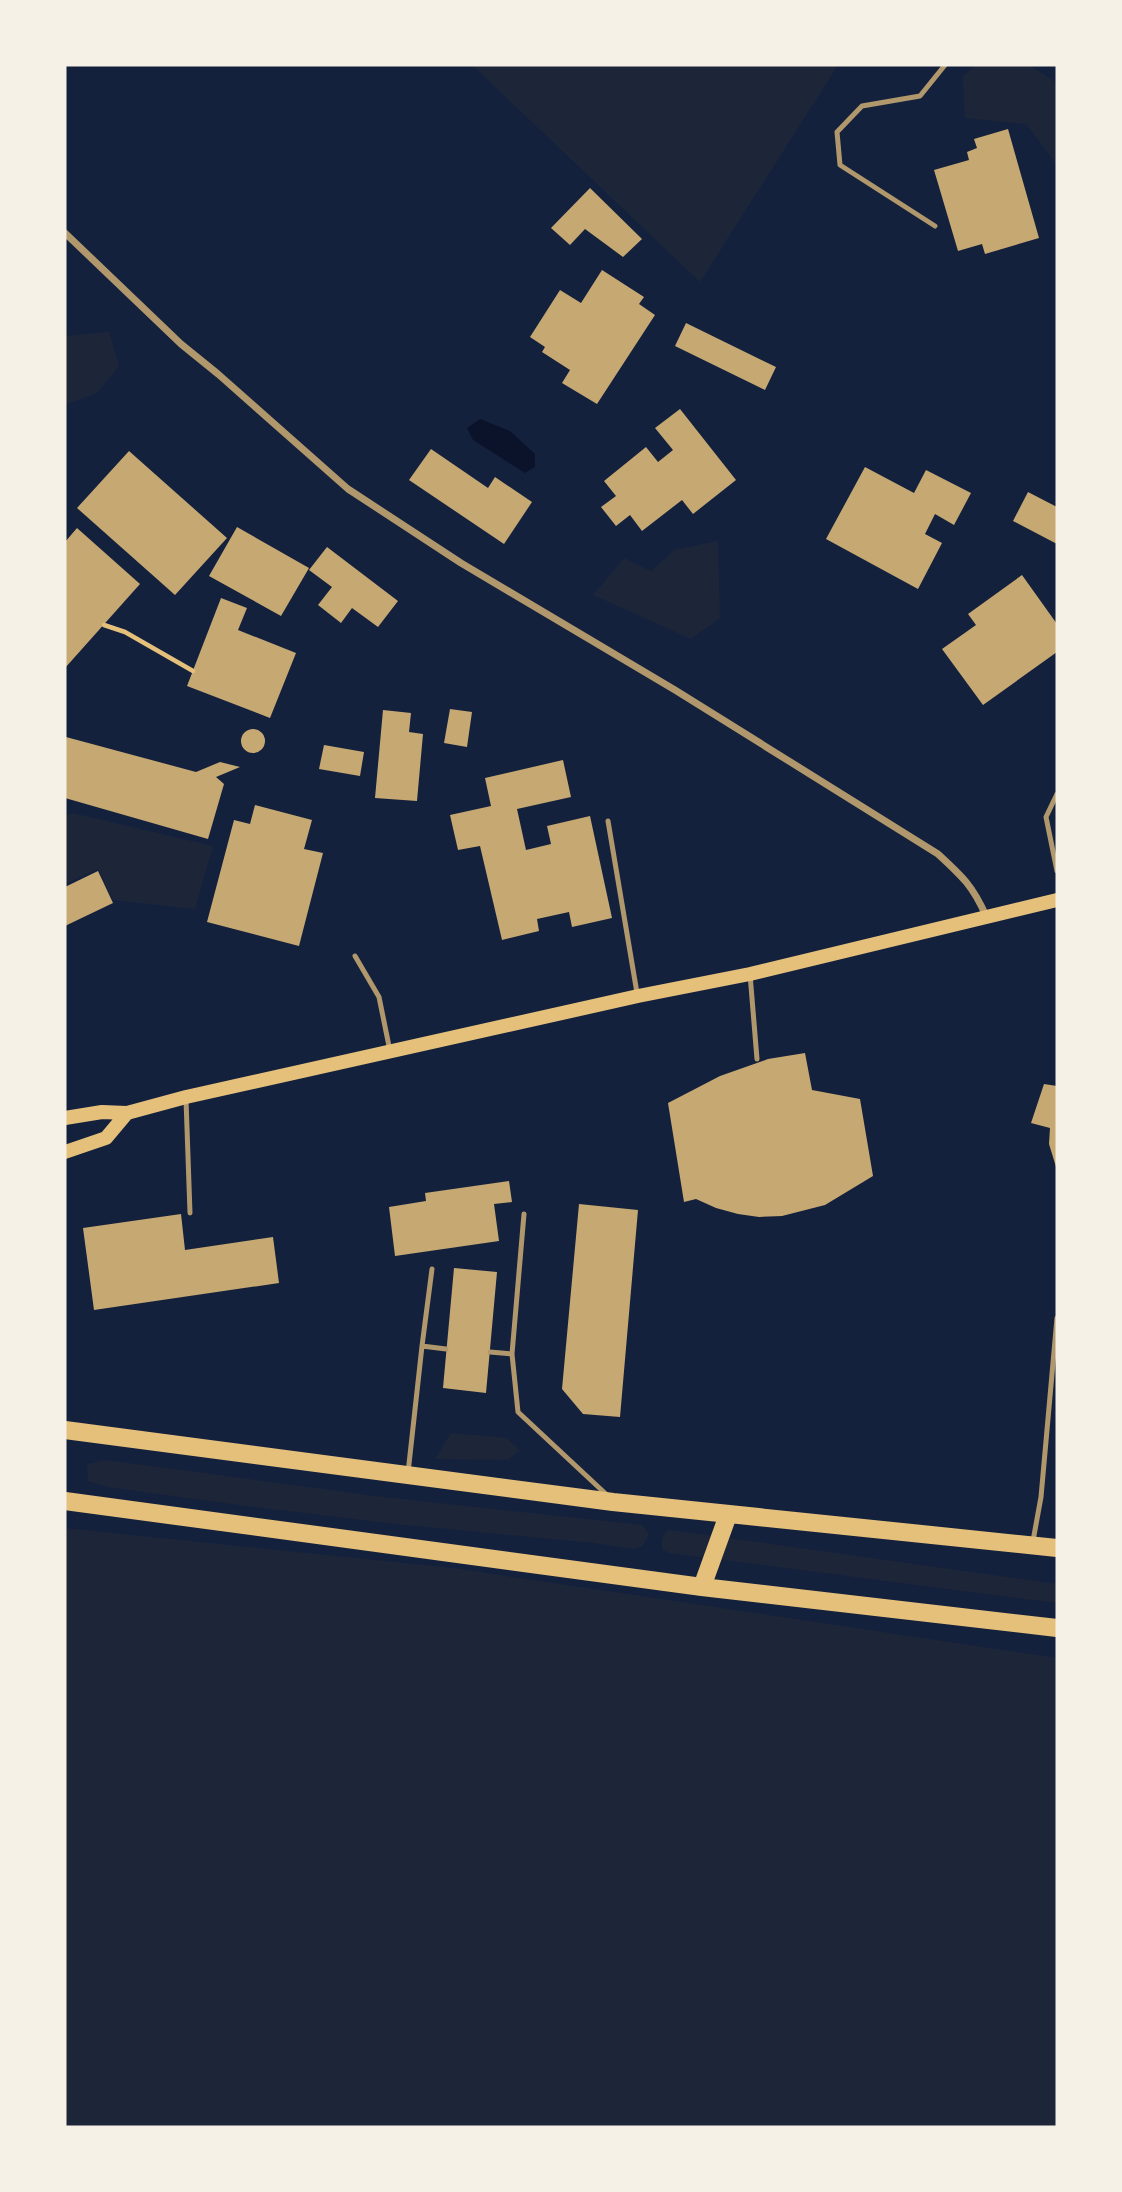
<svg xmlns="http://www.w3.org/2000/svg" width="1122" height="2192" viewBox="0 0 1122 2192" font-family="Cabin,sans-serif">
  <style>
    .green { fill: #1d2539 }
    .water { fill: #0b132b }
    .building { fill: #c6a872 }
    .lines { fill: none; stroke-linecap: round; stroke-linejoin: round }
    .path { stroke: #e5c07b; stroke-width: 4.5 }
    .service { stroke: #b1986c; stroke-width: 5 }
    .minor { stroke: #b1986c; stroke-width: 7 }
    .secondary { stroke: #e5c07b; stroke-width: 14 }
    .primary { stroke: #e5c07b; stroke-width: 18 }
  </style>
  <rect width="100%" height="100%" fill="#14213d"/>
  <path class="green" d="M 472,65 L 838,65 L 700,282 Z
    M 976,65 L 1029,65 L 1057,83 L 1057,165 L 1026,124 L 965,118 L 963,76 Z
    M 109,332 L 119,366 L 97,393 L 65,405 L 65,336 Z
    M 718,541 L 720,618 L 691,639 L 593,595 L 624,558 L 651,571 L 674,550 Z
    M 73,813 L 213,846 L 195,909 L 113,900 L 98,869 L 65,884 L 65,815 Z
    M 451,1433 L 506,1438 L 520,1450 L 508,1460 L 435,1459 Z
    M 106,1460 L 375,1496 L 642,1525 L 649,1534 L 642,1547 L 633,1549 L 594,1543 L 405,1525 L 245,1506 L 108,1487 L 88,1481 L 87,1464 Z
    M 65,1528 L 453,1568 L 1057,1658 L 1057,2127 L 65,2127 Z
    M 670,1530 L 1057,1584 L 1057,1603 L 668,1553 L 662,1549 C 661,1541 662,1533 670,1530 Z"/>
  <path class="water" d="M 480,419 L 510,431 L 535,454 L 535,467 L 525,473 L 473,440 L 467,428 Z"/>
  <path class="building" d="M 1008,129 L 1039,238 L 985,254 L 982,244 L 958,251 L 934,170 L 969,160 L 967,152 L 977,148 L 974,139 Z
    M 590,188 L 642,239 L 623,257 L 585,229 L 570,245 L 551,228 Z
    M 602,270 L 644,297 L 639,304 L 655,315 L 597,404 L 562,383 L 570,370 L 542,352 L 545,347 L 530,337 L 560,290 L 581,303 Z
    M 686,323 L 776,367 L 765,390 L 675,346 Z
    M 680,409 L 736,480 L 693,514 L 682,500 L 642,531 L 630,515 L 616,526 L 601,507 L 616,496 L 604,481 L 646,447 L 658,462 L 673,450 L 655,428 Z
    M 431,449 L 488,488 L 495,477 L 532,502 L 504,544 L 409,480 Z
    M 129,451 L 227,538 L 175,595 L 77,508 Z
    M 865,467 L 914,493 L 926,470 L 971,493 L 954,525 L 935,514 L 925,534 L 942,543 L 918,589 L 826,539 Z
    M 1028,492 L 1057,507 L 1057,544 L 1013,521 Z
    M 237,527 L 309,568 L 281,616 L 209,576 Z
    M 77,528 L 140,584 L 65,668 L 65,542 Z
    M 327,547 L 398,601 L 378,627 L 352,608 L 341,623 L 318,605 L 332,587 L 309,570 Z
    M 1022,575 L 1057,624 L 1057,652 L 983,705 L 942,649 L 976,625 L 968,614 Z
    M 221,598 L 247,608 L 238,630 L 296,653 L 270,718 L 187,686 Z
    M 450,709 L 472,712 L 467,747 L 444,743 Z
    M 383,710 L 411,713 L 409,732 L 423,734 L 417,801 L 375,798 Z
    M241 741a12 12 0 1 1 24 0a12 12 0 1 1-24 0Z
    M 66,737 L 196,772 L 220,762 L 240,767 L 216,777 L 224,784 L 208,839 L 65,798 Z
    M 324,745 L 364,752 L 360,776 L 319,769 Z
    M 563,760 L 571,797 L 517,809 L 526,850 L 551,844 L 547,826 L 590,816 L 612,918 L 572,927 L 569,912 L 537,919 L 539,931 L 502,940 L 480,846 L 458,850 L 450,815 L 491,806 L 485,778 Z
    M 255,805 L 312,820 L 304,849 L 323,853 L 299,946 L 207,922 L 234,820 L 250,824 Z
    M 98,871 L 113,903 L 65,926 L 65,887 Z
    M 805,1053 L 812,1090 L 860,1099 L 873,1176 L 825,1205 L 782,1216 L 759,1217 L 738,1214 L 716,1208 L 696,1199 L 684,1202 L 668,1103 L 720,1076 L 768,1059 Z
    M 1044,1084 L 1057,1086 L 1057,1170 L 1049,1144 L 1050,1128 L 1031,1123 Z
    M 509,1181 L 512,1202 L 494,1204 L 499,1241 L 395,1256 L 389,1207 L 426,1201 L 425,1193 Z
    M 579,1204 L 638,1210 L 620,1417 L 583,1414 L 562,1389 Z
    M 181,1214 L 185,1250 L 273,1237 L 279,1283 L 94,1310 L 83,1228 Z
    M 454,1268 L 497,1272 L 486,1393 L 443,1388 Z"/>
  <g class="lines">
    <path class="path" d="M 104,625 L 125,632 L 193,671"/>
    <path class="service" d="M 935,226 L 840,165 L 837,132 L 862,106 L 920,96 L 945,65
      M 1057,794 L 1046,817 L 1057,871
      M 608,821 L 637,993
      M 355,956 L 379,997 L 390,1051
      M 750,974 L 757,1059
      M 186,1100 L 190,1213
      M 422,1346 L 432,1269
      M 490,1352 L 512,1354 L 518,1412 L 608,1496
      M 512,1354 L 524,1214
      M 408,1473 L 422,1346 L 446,1349
      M 1033,1541 L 1041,1497 L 1057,1318"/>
    <path class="minor" d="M 65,233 L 181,344 L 218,374 L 348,489 L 461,563 L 675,690 L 938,854 C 962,876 973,886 986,916"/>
    <path class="secondary" d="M 65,1118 L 102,1112 L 127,1113 L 186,1097 L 638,996 L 750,974 L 1057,900
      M 65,1152 L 106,1138 L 127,1113"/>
    <path class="primary" d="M 65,1430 L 613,1502 L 1057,1548
      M 65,1501 L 702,1587 L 1057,1628
      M 702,1587 L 728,1515"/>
  </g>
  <rect width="1122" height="2192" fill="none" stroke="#f6f1e7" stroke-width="133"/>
</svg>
